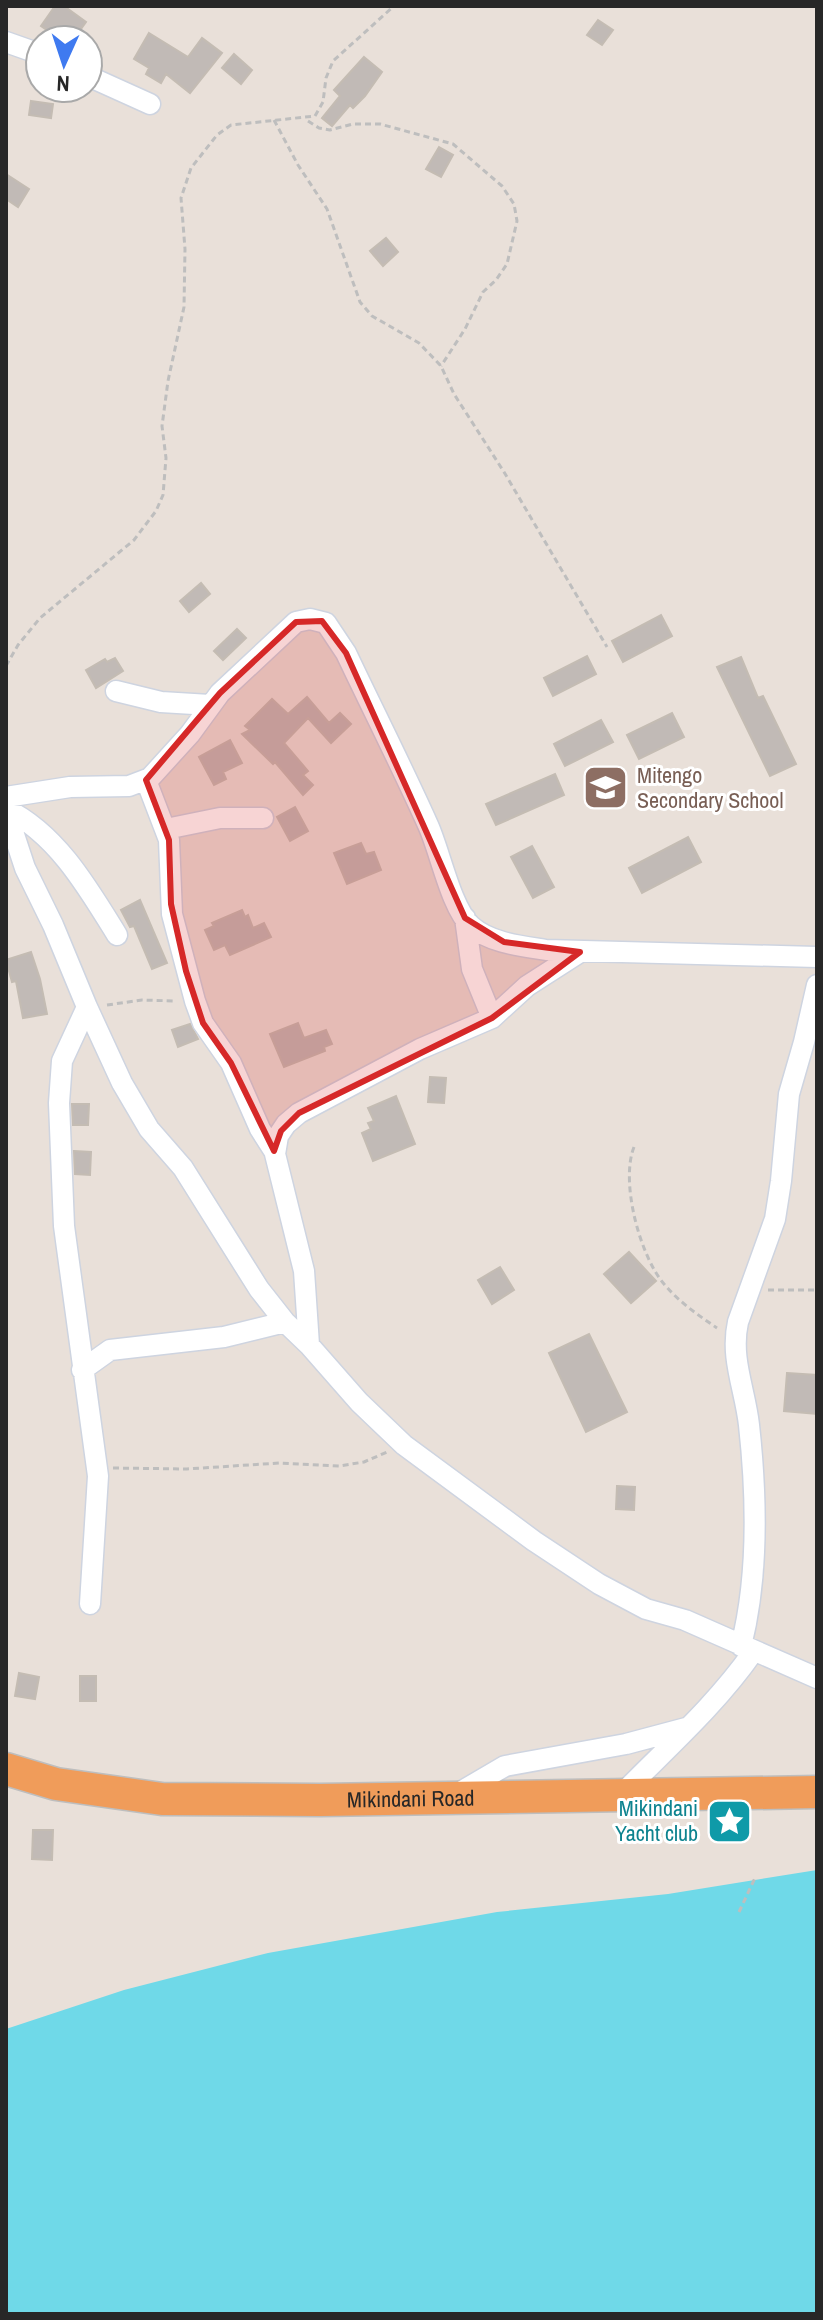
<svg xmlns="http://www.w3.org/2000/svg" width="823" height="2320" viewBox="0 0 823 2320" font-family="'Archivo Narrow',sans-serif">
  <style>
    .water { fill: #6fd9e8 }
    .building { fill: #c1bab6; stroke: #c4bcb3; stroke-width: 2 }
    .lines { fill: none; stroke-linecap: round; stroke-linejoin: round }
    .minor-casing { stroke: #ced4e0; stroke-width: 23 }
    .trunk-casing { stroke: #bebebe; stroke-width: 35 }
    .path { stroke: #bebebe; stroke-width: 3; stroke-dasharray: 6 4; stroke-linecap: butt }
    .minor { stroke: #fff; stroke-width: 20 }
    .trunk { stroke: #f09c5a; stroke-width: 32 }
    .marked { fill: #d62828; fill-opacity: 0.2; stroke: #d62828; stroke-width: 6; stroke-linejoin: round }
    .labels { text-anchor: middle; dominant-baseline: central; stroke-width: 6; stroke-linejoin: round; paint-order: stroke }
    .education-label { font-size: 22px; fill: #785e54; stroke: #fff; text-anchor: start }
    .street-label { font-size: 22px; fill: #272727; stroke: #fff }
    .culture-label { font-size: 22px; fill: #0d838f; stroke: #fff; text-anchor: end }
  </style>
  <rect width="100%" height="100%" fill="#e9e0d9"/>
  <path class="water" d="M 817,1870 L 817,2314 L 6,2314 L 6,2029 L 124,1990 L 268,1953 L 497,1912 L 668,1894 Z"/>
  <path class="building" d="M 55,6 L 64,6 L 86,22 L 73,40 L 61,40 L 41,26 Z
    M 598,20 L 613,30 L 602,45 L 587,35 Z
    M 149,33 L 188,57 L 202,38 L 222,53 L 190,93 L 166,74 L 161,83 L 146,74 L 149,68 L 134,59 Z
    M 234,54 L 252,70 L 241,84 L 222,68 Z
    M 364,57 L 382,72 L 365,96 L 353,108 L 350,105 L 332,126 L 322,118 L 340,96 L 334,90 Z
    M 31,101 L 53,104 L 51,118 L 29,115 Z
    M 439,147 L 453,155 L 441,177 L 426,169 Z
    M 6,174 L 29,189 L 18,207 L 6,199 Z
    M 386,238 L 398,252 L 383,266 L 370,251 Z
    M 201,583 L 210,594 L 189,612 L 180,601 Z
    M 661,615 L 672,636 L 623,662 L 612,641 Z
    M 237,629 L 246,638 L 223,660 L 214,651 Z
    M 587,656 L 596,674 L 553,696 L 544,678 Z
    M 741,657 L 758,698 L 763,696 L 796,764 L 770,776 L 717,667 Z
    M 115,658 L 123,671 L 96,688 L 86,670 L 105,659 L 107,662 Z
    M 307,697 L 329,723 L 340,713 L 351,724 L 331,743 L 308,718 L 284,743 L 308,771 L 303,775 L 313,785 L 303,795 L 275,762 L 273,764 L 242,734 L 250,730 L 245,726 L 272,699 L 288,714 Z
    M 672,713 L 684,737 L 639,759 L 627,735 Z
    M 601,720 L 613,742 L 565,766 L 554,744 Z
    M 230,740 L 242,763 L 223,772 L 226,779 L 214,785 L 199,757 Z
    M 555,774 L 564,795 L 496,825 L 486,804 Z
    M 295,807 L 308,831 L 290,841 L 277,817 Z
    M 688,837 L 701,862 L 642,893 L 629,868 Z
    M 361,843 L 366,854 L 374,852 L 381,870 L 347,884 L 334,853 Z
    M 532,846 L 554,887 L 533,898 L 511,857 Z
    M 140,900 L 167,963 L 152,969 L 134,926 L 130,927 L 121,910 Z
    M 242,910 L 245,917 L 248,915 L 253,928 L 264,923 L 271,937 L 230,955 L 225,945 L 214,950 L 205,930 L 214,926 L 212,923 Z
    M 31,952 L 40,979 L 47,1014 L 23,1018 L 16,981 L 12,982 L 6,960 Z
    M 298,1023 L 304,1038 L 326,1030 L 332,1044 L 324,1047 L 325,1051 L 284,1067 L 270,1034 Z
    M 190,1024 L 198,1039 L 178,1047 L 172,1030 Z
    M 430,1077 L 446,1078 L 444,1103 L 428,1102 Z
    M 396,1096 L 415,1144 L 373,1161 L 362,1133 L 371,1129 L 368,1123 L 374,1121 L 368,1108 Z
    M 72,1104 L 89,1104 L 88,1125 L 73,1125 Z
    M 74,1151 L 91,1152 L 90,1175 L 75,1174 Z
    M 629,1252 L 656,1281 L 631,1303 L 604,1274 Z
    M 500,1267 L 514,1290 L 492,1304 L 478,1280 Z
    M 589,1334 L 627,1412 L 586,1432 L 549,1353 Z
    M 787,1373 L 817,1375 L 817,1414 L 784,1411 Z
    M 617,1486 L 635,1487 L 634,1510 L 616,1509 Z
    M 19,1673 L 39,1677 L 35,1699 L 15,1696 Z
    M 80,1676 L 96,1676 L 96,1701 L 80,1701 Z
    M 33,1830 L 53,1830 L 52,1860 L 32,1859 Z"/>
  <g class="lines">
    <defs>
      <path id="minor" d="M 6,42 L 40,54
        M 88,76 L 150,104
        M 116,691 L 161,702 L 210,705
        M 146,780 L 169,840 L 172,914 L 195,1001 L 203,1023 L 231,1063 L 260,1129 L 274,1151
        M 6,797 L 70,787 L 129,786 L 150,778 L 190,734 L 220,693 L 296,622 L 310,619 L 326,623 L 346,653 C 373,710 402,767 428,825 C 440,851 451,908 471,926 C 490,943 521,946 546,950 L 817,957
        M 6,809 C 57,834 88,888 117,935
        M 6,810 L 25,868 L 53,925 L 87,1007 L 122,1083 L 149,1129 L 183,1168 L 259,1289 L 285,1322 L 309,1345 L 359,1402 L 404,1445 L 534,1541 L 599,1584 L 646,1609 L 685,1620 L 817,1678
        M 166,829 L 220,818 L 263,818
        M 465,918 L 472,969 L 492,1018
        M 87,1007 L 62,1061 L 59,1103 L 64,1226 L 98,1476 L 90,1604
        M 309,1345 L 304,1271 L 275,1154 L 278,1136 L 286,1124 L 299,1113 L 420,1049 L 492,1018 L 527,986 L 580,952
        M 82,1370 L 110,1350 L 224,1337 L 285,1322
        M 741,1646 C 759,1575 757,1498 749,1425 C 745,1389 730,1358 738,1322 L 775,1219 L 781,1181 L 789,1094 L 804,1042 L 817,985
        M 457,1794 L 505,1766 L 626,1744 L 686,1728
        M 622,1794 C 667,1748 716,1705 753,1652"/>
      <g id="trunk">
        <path id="s1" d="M 6,1769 L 56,1784 L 162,1799 L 320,1800 L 817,1792"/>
      </g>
    </defs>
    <use href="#minor" class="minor-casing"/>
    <use href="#trunk" class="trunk-casing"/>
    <path class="path" d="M 274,120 L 298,165 L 327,209 L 360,302 L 372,316 L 419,343 L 441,366 L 454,394 L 504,472 L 607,647
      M 308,121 L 319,128 L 330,130 L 353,124 L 380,124 L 453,144 L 502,186 L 514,204 L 517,221 L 507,264 L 496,280 L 483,292 L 465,329 L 441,366
      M 6,666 L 18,645 L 40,618 L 134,540 L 156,511 L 163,495 L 166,458 L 162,426 L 168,381 L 184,307 L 185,249 L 181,198 L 191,168 L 217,135 L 231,125 L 315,116 L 323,102 L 326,78 L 333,61 L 394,6
      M 107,1005 L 142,1000 L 175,1001
      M 634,1147 C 620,1182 640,1256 664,1284 C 679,1302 698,1315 717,1328
      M 768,1290 L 817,1290
      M 113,1468 L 187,1469 L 279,1463 L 339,1466 L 364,1462 L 387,1452
      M 739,1912 L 755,1878"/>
    <use href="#minor" class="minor"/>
    <use href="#trunk" class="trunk"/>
  </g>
  <path class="marked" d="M 322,621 L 346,653 L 465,918 L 504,942 L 580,952 L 492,1018 L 299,1113 L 281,1131 L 274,1151 L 231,1063 L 203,1023 L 186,971 L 171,904 L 169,840 L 146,780 L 220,693 L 296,622 Z"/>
  <defs>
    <symbol id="school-square" viewBox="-11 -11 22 22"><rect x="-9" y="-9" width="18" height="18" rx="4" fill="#8d6e63" stroke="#fff"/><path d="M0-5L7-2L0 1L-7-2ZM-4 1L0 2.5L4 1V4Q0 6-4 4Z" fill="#fff"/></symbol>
    <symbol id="sight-square" viewBox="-11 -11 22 22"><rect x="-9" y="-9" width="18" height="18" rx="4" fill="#0f9aa8" stroke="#fff"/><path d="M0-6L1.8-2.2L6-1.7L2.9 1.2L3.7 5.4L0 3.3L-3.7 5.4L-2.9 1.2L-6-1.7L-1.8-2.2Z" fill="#fff"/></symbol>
  </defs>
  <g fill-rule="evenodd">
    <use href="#school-square" x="580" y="762" width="51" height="51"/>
    <use href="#sight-square" x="704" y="1796" width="51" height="51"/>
  </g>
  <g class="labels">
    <g class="education-label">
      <text x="637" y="775">Mitengo<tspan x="637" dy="25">Secondary School</tspan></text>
    </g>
    <g class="street-label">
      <text stroke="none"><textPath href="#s1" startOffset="408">Mikindani Road</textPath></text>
    </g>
    <g class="culture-label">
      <text x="698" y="1808">Mikindani<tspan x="698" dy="25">Yacht club</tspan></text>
    </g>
  </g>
  <rect width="823" height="2320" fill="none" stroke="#272727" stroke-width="16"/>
  <g transform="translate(64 64) rotate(183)"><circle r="38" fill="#ffffff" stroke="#a9a9a9" stroke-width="2"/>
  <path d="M0-6L14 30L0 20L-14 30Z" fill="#3f7af0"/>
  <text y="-12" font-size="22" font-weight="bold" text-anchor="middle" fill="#272727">N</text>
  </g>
</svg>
